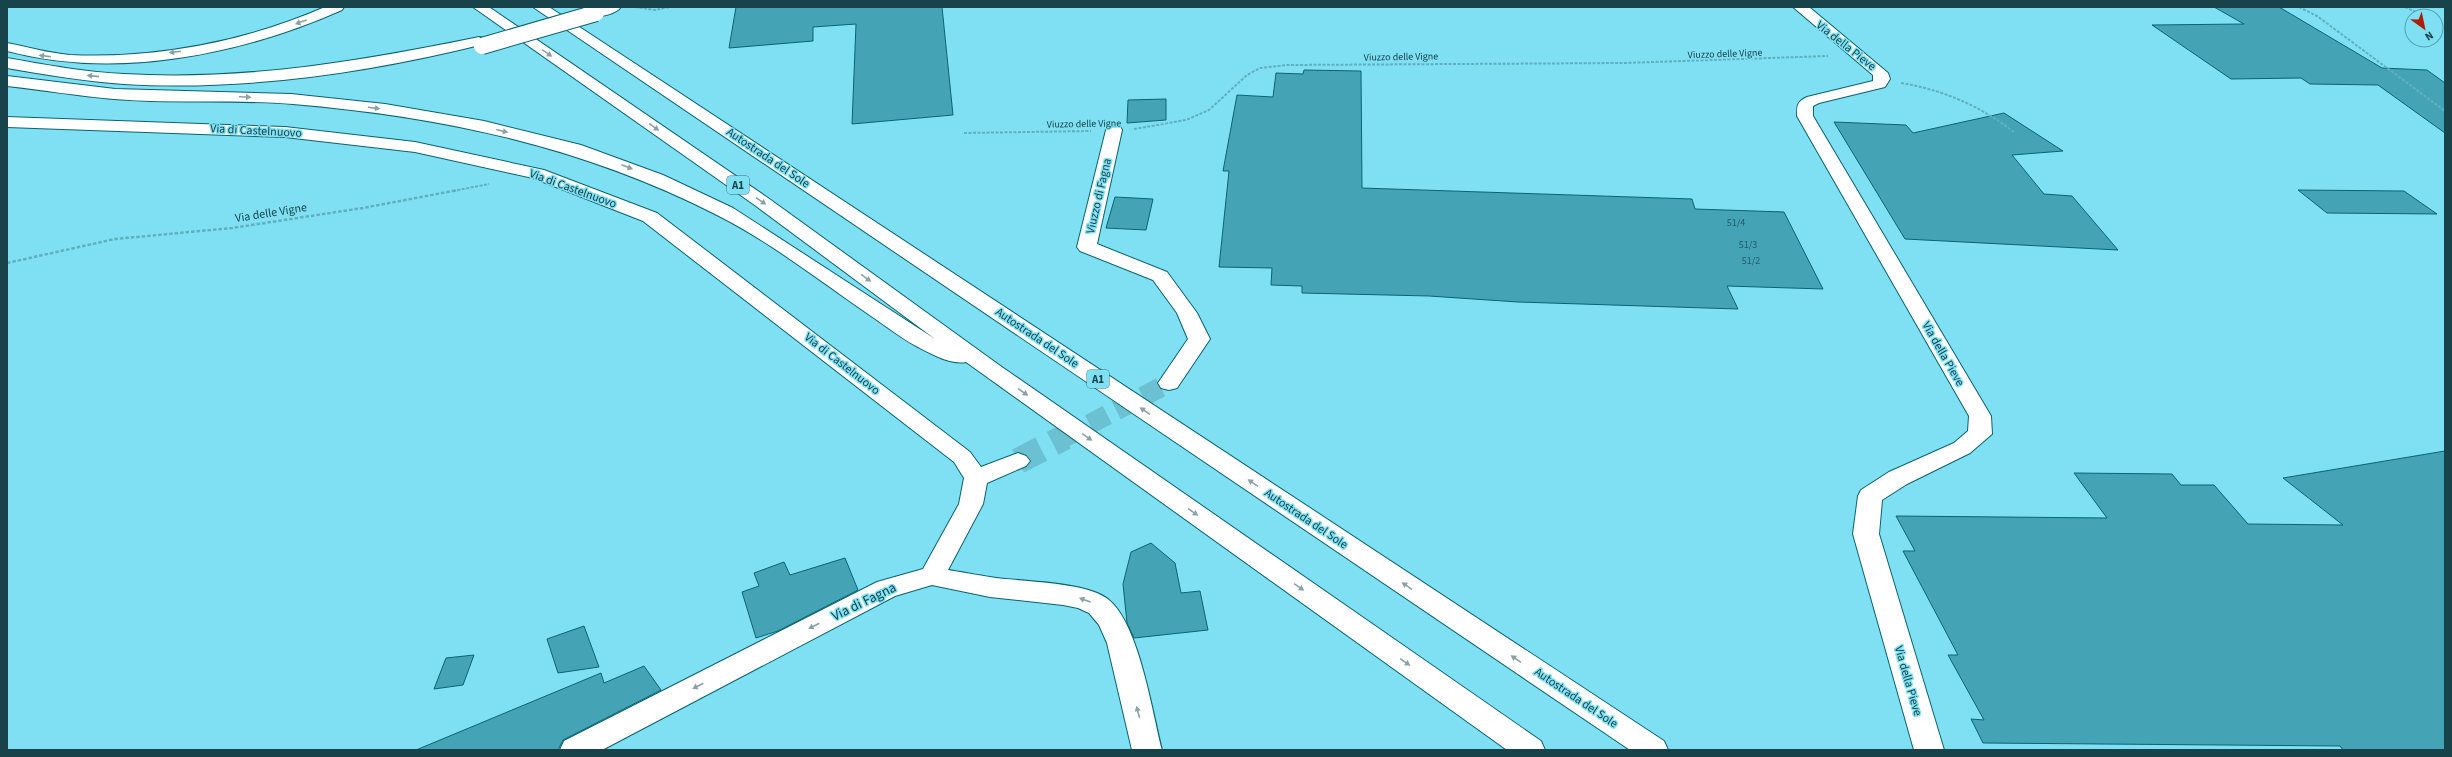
<svg xmlns="http://www.w3.org/2000/svg" width="2452" height="757" viewBox="0 0 2452 757" font-family="'Source Sans 3',sans-serif">
  <style>
    .building { fill: #44a4b5; stroke: #0d6370 }
    .lines { fill: none; stroke-linecap: round; stroke-linejoin: round }
    .minor-tunnel-far1 { stroke: #6bc1d1; stroke-width: 20; stroke-dasharray: 20 10; stroke-linecap: butt }
    .minor-tunnel { stroke: #6bc1d1; stroke-width: 26; stroke-dasharray: 26 13; stroke-linecap: butt }
    .minor-casing { stroke: #0b626f; stroke-width: 2 }
    .motorway-casing { stroke: #0b626f; stroke-width: 2 }
    .path-far1 { stroke: #60b0c0; stroke-width: 2; stroke-dasharray: 3 1.5; stroke-linecap: butt }
    .path { stroke: #60b0c0; stroke-width: 2.5; stroke-dasharray: 3.5 2; stroke-linecap: butt }
    .minor { fill: #fff; fill-rule: evenodd }
    .motorway { fill: #fff; fill-rule: evenodd }
    .motorway-bridge-casing { stroke: #0b626f; stroke-width: 18; stroke-linecap: butt }
    .motorway-bridge { stroke: #fff; stroke-width: 16 }
    .oneway { fill: #8ca1a4 }
    .labels { text-anchor: middle; dominant-baseline: central; stroke-width: 3; stroke-linejoin: round; paint-order: stroke }
    .far-street-label { font-size: 10px; fill: #19434a; stroke: #7fe0f3 }
    .number-label { font-size: 10px; fill: #245b65 }
    .shield { fill: #7fe0f3; stroke: #38727d; stroke-width: 1 }
    .shield-label { font-size: 11px; font-weight: bold; fill: #19434a }
    .street-label { font-size: 12px; fill: #19434a; stroke: #7fe0f3 }
    .near-street-label { font-size: 14px; fill: #19434a; stroke: #7fe0f3 }
  </style>
  <rect width="100%" height="100%" fill="#7fe0f3"/>
  <path class="building" d="M 736,7 L 942,7 L 953,115 L 852,124 L 856,24 L 813,27 L 813,41 L 729,48 Z
    M 2214,7 L 2279,7 L 2382,68 L 2427,70 L 2445,83 L 2445,133 L 2378,85 L 2310,84 L 2301,78 L 2231,79 L 2152,25 L 2244,24 Z
    M 1304,70 L 1361,71 L 1362,188 L 1692,199 L 1695,209 L 1784,212 L 1823,289 L 1727,286 L 1738,309 L 1518,302 L 1429,296 L 1302,293 L 1302,286 L 1271,285 L 1272,268 L 1219,267 L 1229,171 L 1223,171 L 1237,95 L 1273,97 L 1276,73 L 1303,74 Z
    M 1166,99 L 1166,120 L 1127,123 L 1128,100 Z
    M 2004,113 L 2063,151 L 2012,155 L 2044,194 L 2072,196 L 2118,250 L 1905,239 L 1834,122 L 1906,125 L 1913,133 Z
    M 2298,190 L 2404,191 L 2437,214 L 2327,213 Z
    M 1115,197 L 1153,199 L 1146,230 L 1106,228 Z
    M 2445,451 L 2445,750 L 2343,750 L 2340,746 L 1983,743 L 1971,719 L 1984,720 L 1948,655 L 1958,655 L 1903,551 L 1915,551 L 1896,516 L 2107,518 L 2074,473 L 2172,474 L 2181,485 L 2214,485 L 2248,524 L 2343,525 L 2283,478 Z
    M 1151,543 L 1175,563 L 1181,593 L 1200,591 L 1208,630 L 1134,638 L 1127,623 L 1123,584 L 1131,552 Z
    M 845,558 L 858,590 L 778,631 L 756,638 L 742,592 L 759,586 L 754,573 L 784,562 L 790,575 Z
    M 584,626 L 599,667 L 558,673 L 547,639 Z
    M 474,655 L 463,685 L 434,689 L 446,658 Z
    M 644,666 L 661,690 L 563,740 L 558,750 L 416,750 L 601,673 L 604,683 Z"/>
  <g class="lines">
    <path class="minor-tunnel-far1" d="M 1063,438 L 1169,383"/>
    <path class="minor-tunnel" d="M 1018,461 L 1065,437"/>
    <defs>
      <path id="minor" d="M 1793,7 L 1809,7 L 1888,73 L 1890,79 L 1885,87 L 1819,103 L 1813,106 L 1813,116 L 1991,416 L 1992,434 L 1970,453 L 1907,484 L 1882,500 L 1879,534 L 1944,750 L 1914,750 L 1853,534 L 1858,496 L 1861,490 L 1889,472 L 1954,443 L 1968,431 L 1969,416 L 1797,116 C 1797,105 1797,102 1807,97 L 1873,81 L 1873,75 Z
        M 7,117 L 285,127 L 415,142 L 544,170 L 657,213 L 970,452 L 981,467 L 1018,453 L 1026,456 L 1030,461 L 1026,466 L 987,483 L 983,504 L 948,570 C 962,572 976,575 990,577 C 1019,582 1087,581 1109,600 C 1139,625 1152,711 1162,750 L 1132,750 L 1107,643 L 1099,625 L 1089,613 L 1078,608 L 1063,605 L 990,597 L 932,585 L 895,596 L 602,750 L 560,750 L 564,741 L 877,582 L 923,569 L 959,504 L 964,478 L 954,462 L 643,221 L 533,178 L 415,152 L 285,137 L 7,127 Z
        M 1114,125 L 1120,126 L 1122,130 L 1097,244 L 1167,272 L 1197,313 L 1210,339 L 1177,388 L 1169,390 L 1161,388 L 1158,383 L 1188,339 L 1177,313 L 1153,280 L 1080,251 L 1077,247 L 1106,130 L 1108,126 Z"/>
      <path id="motorway" d="M 325,7 L 344,7 L 342,10 C 240,55 116,80 7,51 L 7,43 C 28,47 48,53 70,55 C 156,59 247,41 325,7 Z
        M 473,7 L 489,7 L 768,198 L 999,365 L 1541,741 L 1545,750 L 1507,750 L 966,362 C 951,365 931,354 918,347 C 902,339 886,326 871,316 C 821,282 771,242 717,215 C 581,146 444,117 293,104 C 234,99 173,104 114,99 C 78,96 43,90 7,86 L 7,76 L 115,89 L 291,94 L 385,104 L 484,121 L 581,145 L 663,175 L 733,208 L 935,339 L 756,206 Z
        M 533,7 L 549,7 L 1664,741 L 1668,750 L 1630,750 Z
        M 600,7 L 621,7 C 616,14 599,18 591,16 L 589,13 Z
        M 479,37 L 484,38 L 486,41 L 484,44 C 368,73 244,91 124,84 C 84,81 46,75 7,68 L 7,58 C 46,65 85,72 124,74 C 244,81 362,61 479,37 Z"/>
    </defs>
    <use href="#minor" class="minor-casing"/>
    <use href="#motorway" class="motorway-casing"/>
    <path class="path-far1" d="M 635,7 L 655,10 L 670,7
      M 2299,7 L 2317,16 L 2445,111
      M 2405,7 L 2425,16
      M 2436,21 L 2445,25
      M 1901,83 C 1944,90 1980,106 2014,132
      M 1134,129 L 1186,120 L 1209,110 L 1247,75 L 1260,68 L 1287,65 L 1625,63 L 1828,56
      M 964,133 L 1091,131
      M 453,191 L 489,184"/>
    <path class="path" d="M 7,263 L 115,239 L 232,228 L 363,208 L 458,190"/>
    <use href="#minor" class="minor"/>
    <use href="#motorway" class="motorway"/>
    <defs>
      <path id="motorway-bridge" d="M 482,46 L 596,13"/>
    </defs>
    <use href="#motorway-bridge" class="motorway-bridge-casing"/>
    <use href="#motorway-bridge" class="motorway-bridge"/>
  </g>
  <defs><path id="oneway-solid" d="M-6-.8H1V-3.2L6.5 0L1 3.2V.8H-6Z"/></defs>
  <g class="oneway">
    <use href="#oneway-solid" transform="translate(301 22) rotate(160)"/>
    <use href="#oneway-solid" transform="translate(175 52) rotate(173)"/>
    <use href="#oneway-solid" transform="translate(547 53) rotate(35)"/>
    <use href="#oneway-solid" transform="translate(45 56) rotate(-173)"/>
    <use href="#oneway-solid" transform="translate(93 76) rotate(-174)"/>
    <use href="#oneway-solid" transform="translate(245 97) rotate(3)"/>
    <use href="#oneway-solid" transform="translate(374 108) rotate(7)"/>
    <use href="#oneway-solid" transform="translate(654 127) rotate(35)"/>
    <use href="#oneway-solid" transform="translate(502 131) rotate(14)"/>
    <use href="#oneway-solid" transform="translate(627 167) rotate(21)"/>
    <use href="#oneway-solid" transform="translate(761 201) rotate(35)"/>
    <use href="#oneway-solid" transform="translate(866 278) rotate(36)"/>
    <use href="#oneway-solid" transform="translate(1023 392) rotate(35)"/>
    <use href="#oneway-solid" transform="translate(1145 411) rotate(-146)"/>
    <use href="#oneway-solid" transform="translate(1087 437) rotate(35)"/>
    <use href="#oneway-solid" transform="translate(1253 483) rotate(-146)"/>
    <use href="#oneway-solid" transform="translate(1193 512) rotate(35)"/>
    <use href="#oneway-solid" transform="translate(1407 586) rotate(-146)"/>
    <use href="#oneway-solid" transform="translate(1299 587) rotate(35)"/>
    <use href="#oneway-solid" transform="translate(1085 600) rotate(-160)"/>
    <use href="#oneway-solid" transform="translate(814 626) rotate(153)"/>
    <use href="#oneway-solid" transform="translate(1516 659) rotate(-146)"/>
    <use href="#oneway-solid" transform="translate(1405 662) rotate(35)"/>
    <use href="#oneway-solid" transform="translate(698 686) rotate(153)"/>
    <use href="#oneway-solid" transform="translate(1138 712) rotate(-104)"/>
  </g>
  <g class="labels">
    <g class="far-street-label">
      <text transform="translate(1725 54) rotate(-2)">Viuzzo delle Vigne</text>
      <text transform="translate(1401 57) rotate(-1)">Viuzzo delle Vigne</text>
      <text transform="translate(1084 124) rotate(-1)">Viuzzo delle Vigne</text>
    </g>
    <g class="number-label">
      <text x="1736" y="223">51/4</text>
      <text x="1748" y="245">51/3</text>
      <text x="1751" y="261">51/2</text>
    </g>
    <g class="shield">
      <rect x="727" y="176" width="22" height="18" rx="3"/>
      <rect x="1087" y="370" width="22" height="18" rx="3"/>
    </g>
    <g class="shield-label">
      <text x="738" y="185">A1</text>
      <text x="1098" y="379">A1</text>
    </g>
    <g class="street-label">
      <text transform="translate(1846 46) rotate(38)">Via della Pieve</text>
      <text transform="translate(256 131) rotate(3)">Via di Castelnuovo</text>
      <text transform="translate(768 158) rotate(34)">Autostrada del Sole</text>
      <text transform="translate(573 189) rotate(20)">Via di Castelnuovo</text>
      <text transform="translate(1099 196) rotate(-77)">Viuzzo di Fagna</text>
      <text transform="translate(271 213) rotate(-9)">Via delle Vigne</text>
      <text transform="translate(1037 338) rotate(34)">Autostrada del Sole</text>
      <text transform="translate(1943 354) rotate(60)">Via della Pieve</text>
      <text transform="translate(842 364) rotate(38)">Via di Castelnuovo</text>
      <text transform="translate(1306 519) rotate(34)">Autostrada del Sole</text>
      <text transform="translate(1908 681) rotate(74)">Via della Pieve</text>
      <text transform="translate(1576 698) rotate(34)">Autostrada del Sole</text>
    </g>
    <g class="near-street-label">
      <text transform="translate(864 602) rotate(-26)">Via di Fagna</text>
    </g>
  </g>
  <rect width="2452" height="757" fill="none" stroke="#19434a" stroke-width="16"/>
  <g transform="translate(2424 28) rotate(147)"><circle r="19" fill="#7fe0f3" stroke="#56a1af"/>
  <path d="M0-3L7 15L0 10L-7 15Z" fill="#ad1e08"/>
  <text y="-6" font-size="11" font-weight="bold" text-anchor="middle" fill="#19434a">N</text>
  </g>
</svg>
